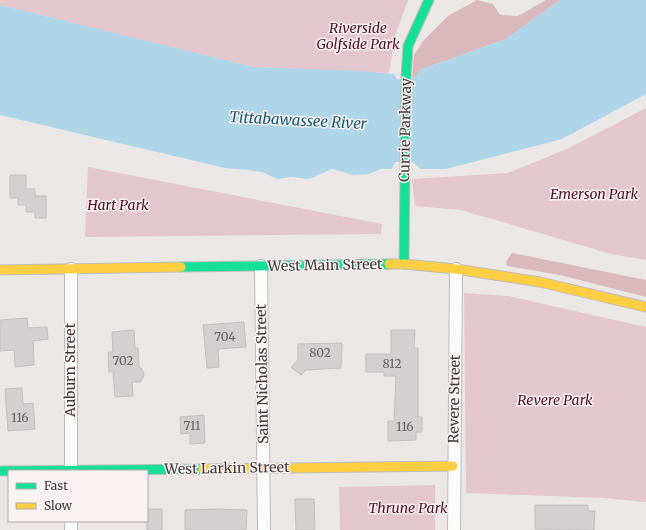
<svg xmlns="http://www.w3.org/2000/svg" width="646" height="530" viewBox="0 0 646 530" font-family="Merriweather,serif">
  <style>
    .green { fill: #e4c7cc }
    .forest { fill: #d9b8be }
    .water { fill: #afd5e8 }
    .building { fill: #d4d0d1; stroke: #c2bebf }
    .lines { fill: none; stroke-linecap: round; stroke-linejoin: round }
    .street-casing { stroke: #bebbbb; stroke-width: 14 }
    .fast-casing { stroke: #bebbbb; stroke-width: 11 }
    .slow-casing { stroke: #bebbbb; stroke-width: 11 }
    .street { stroke: #fcfbfb; stroke-width: 12 }
    .fast { stroke: #16e098; stroke-width: 9 }
    .slow { stroke: #ffcf43; stroke-width: 9 }
    .labels { text-anchor: middle; dominant-baseline: central; stroke-width: 3; stroke-linejoin: round; paint-order: stroke }
    .number-label { font-size: 12px; fill: #646161 }
    .park-label { font-size: 14px; font-style: italic; fill: #530f25; stroke: #fbf2f4 }
    .street-label { font-size: 14px; fill: #3e3b3b; stroke: #fbf2f4 }
    .water-label { font-size: 15px; font-style: italic; fill: #135b76; stroke: #fbf2f4 }
  </style>
  <rect width="100%" height="100%" fill="#ebe7e7"/>
  <path class="green" d="M 0,0 L 408,0 L 395,36 L 389,73 L 254,67 L 0,5 Z
    M 646,108 L 646,260 L 611,254 L 461,210 L 415,206 L 412,179 L 508,173 L 567,149 Z
    M 88,167 L 382,224 L 381,234 L 85,237 Z
    M 464,293 L 508,296 L 646,327 L 646,502 L 603,498 L 466,493 Z
    M 435,485 L 435,530 L 340,530 L 339,487 Z"/>
  <path class="forest" d="M 477,0 L 493,4 L 500,15 L 518,16 L 546,0 L 560,0 L 506,39 L 420,70 L 415,78 L 412,80 L 414,55 L 423,41 L 448,16 Z
    M 512,253 L 646,280 L 646,297 L 560,275 L 507,266 L 506,262 Z"/>
  <path class="water" d="M 560,0 L 646,0 L 646,94 L 562,139 L 446,169 L 421,169 L 412,162 L 395,162 L 392,169 L 381,169 L 369,174 L 353,175 L 332,169 L 309,179 L 292,177 L 277,179 L 262,172 L 248,170 L 225,168 L 0,115 L 0,5 L 254,67 L 362,71 L 394,74 L 397,79 C 410,80 412,82 420,70 L 506,39 Z"/>
  <path class="building" d="M 10,175 L 26,175 L 26,189 L 35,189 L 35,196 L 46,196 L 46,218 L 35,218 L 35,212 L 26,212 L 26,205 L 18,205 L 18,198 L 10,198 Z
    M 27,318 L 28,328 L 47,327 L 48,339 L 33,341 L 34,365 L 15,367 L 14,350 L 0,351 L 0,320 Z
    M 244,322 L 246,347 L 218,349 L 219,367 L 207,368 L 203,325 Z
    M 134,330 L 135,348 L 138,348 L 139,367 L 142,369 L 144,374 L 143,378 L 140,382 L 132,382 L 133,396 L 115,397 L 113,372 L 109,372 L 108,352 L 113,352 L 112,332 Z
    M 391,330 L 415,330 L 414,348 L 418,348 L 418,417 L 422,417 L 422,432 L 416,432 L 416,440 L 388,441 L 388,421 L 394,421 L 396,376 L 384,376 L 384,372 L 366,372 L 366,354 L 391,354 Z
    M 342,343 L 341,368 L 306,370 L 301,375 L 291,367 L 298,360 L 298,344 Z
    M 22,388 L 23,404 L 33,403 L 35,429 L 8,431 L 5,389 Z
    M 204,415 L 205,443 L 190,444 L 190,433 L 181,434 L 180,417 Z
    M 295,499 L 314,499 L 315,530 L 296,530 Z
    M 535,505 L 588,505 L 588,511 L 595,511 L 594,530 L 535,529 Z
    M 147,509 L 162,509 L 162,530 L 147,530 Z
    M 218,509 L 247,510 L 246,530 L 185,530 L 185,510 Z"/>
  <g class="lines">
    <defs>
      <path id="street" d="M 261,266 L 264,530
        M 71,471 L 71,269
        M 71,521 L 71,530
        M 454,530 L 456,269"/>
      <path id="fast" d="M 404,264 L 406,77 L 408,46 L 429,0
        M 181,267 L 389,264
        M 0,471 L 203,469"/>
      <path id="slow" d="M 389,264 L 404,264 L 456,269 L 540,282 L 646,307
        M 0,270 L 181,267
        M 203,469 L 453,466"/>
    </defs>
    <use href="#street" class="street-casing"/>
    <use href="#fast" class="fast-casing"/>
    <use href="#slow" class="slow-casing"/>
    <use href="#street" class="street"/>
    <use href="#fast" class="fast"/>
    <use href="#slow" class="slow"/>
  </g>
  <g class="labels">
    <g class="number-label">
      <text x="225" y="336">704</text>
      <text x="320" y="352">802</text>
      <text x="123" y="360">702</text>
      <text x="392" y="363">812</text>
      <text x="20" y="417">116</text>
      <text x="192" y="425">711</text>
      <text x="405" y="426">116</text>
    </g>
    <g class="park-label">
      <text x="358" y="28">Riverside<tspan x="358" dy="16">Golfside Park</tspan></text>
      <text x="594" y="194">Emerson Park</text>
      <text x="118" y="205">Hart Park</text>
      <text x="555" y="400">Revere Park</text>
      <text x="408" y="508">Thrune Park</text>
    </g>
    <g class="street-label">
      <text transform="translate(405 130) rotate(-89)">Currie Parkway</text>
      <text transform="translate(325 265) rotate(-1)">West Main Street</text>
      <text transform="translate(70 370) rotate(-90)">Auburn Street</text>
      <text transform="translate(262 374) rotate(-91)">Saint Nicholas Street</text>
      <text transform="translate(454 399) rotate(-89)">Revere Street</text>
      <text transform="translate(227 468) rotate(-1)">West Larkin Street</text>
    </g>
    <g class="water-label">
      <text transform="translate(298 120) rotate(3)">Tittabawassee River</text>
    </g>
  </g>
  <rect x="8" y="470" width="140" height="52" fill="#fbf2f4" stroke="#afa9aa"/>
  <rect x="16" y="483" width="20" height="6" fill="#16e098" stroke="#afa9aa"/>
  <text x="44" y="490" font-size="12" fill="#3e3b3b">Fast</text>
  <rect x="16" y="503" width="20" height="6" fill="#ffcf43" stroke="#afa9aa"/>
  <text x="44" y="510" font-size="12" fill="#3e3b3b">Slow</text>
</svg>
